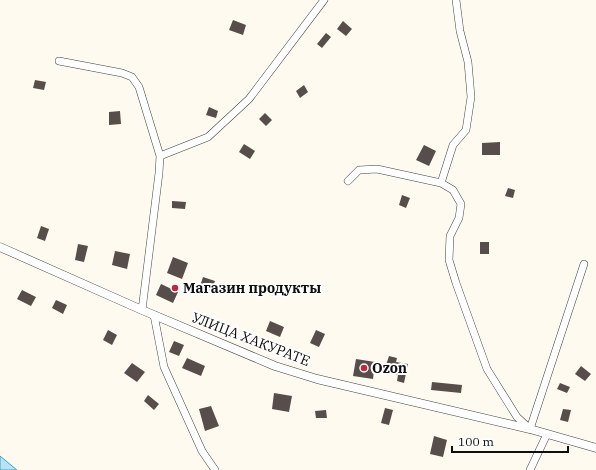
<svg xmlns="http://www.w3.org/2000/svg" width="596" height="470" viewBox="0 0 596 470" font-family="'IBM Plex Serif',serif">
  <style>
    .water { fill: #b6e4f5; stroke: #3ea0cb }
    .building { fill: #574e4b }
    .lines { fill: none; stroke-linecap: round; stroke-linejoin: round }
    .minor-casing { stroke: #414141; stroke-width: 8 }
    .tertiary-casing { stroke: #414141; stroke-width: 9 }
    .minor { stroke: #fff; stroke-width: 7 }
    .tertiary { stroke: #fff; stroke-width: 8 }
    .poi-dot { fill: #bd283e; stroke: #fff; stroke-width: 1.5 }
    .labels { text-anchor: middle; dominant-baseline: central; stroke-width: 4; stroke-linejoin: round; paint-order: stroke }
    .poi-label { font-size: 14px; font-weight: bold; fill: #0e0e0e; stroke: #fff; text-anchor: start }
    .street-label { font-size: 14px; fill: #0e0e0e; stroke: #fff }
  </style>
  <rect width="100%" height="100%" fill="#fffaf0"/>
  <path class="water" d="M 0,456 L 17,470 L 0,470 Z"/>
  <path class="building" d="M 233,20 L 246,25 L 243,35 L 229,30 Z
    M 343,21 L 352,29 L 346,36 L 337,29 Z
    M 326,33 L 331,37 L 322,48 L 317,44 Z
    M 35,80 L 46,82 L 44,90 L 33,88 Z
    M 304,85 L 308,92 L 300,98 L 296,91 Z
    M 209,107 L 218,111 L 216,118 L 206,115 Z
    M 120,111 L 121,124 L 109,125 L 109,112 Z
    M 265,113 L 272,120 L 266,126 L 259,119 Z
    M 500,142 L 500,155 L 482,155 L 482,143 Z
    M 244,144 L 255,151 L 250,159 L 239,152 Z
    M 424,145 L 436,151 L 429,166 L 416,160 Z
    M 508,188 L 515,190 L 513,198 L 505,196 Z
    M 402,195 L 410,198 L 406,208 L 399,205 Z
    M 172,201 L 186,202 L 185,209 L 172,208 Z
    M 41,226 L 49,229 L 45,241 L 37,238 Z
    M 480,242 L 489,242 L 489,254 L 480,254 Z
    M 78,244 L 88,246 L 84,262 L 75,260 Z
    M 115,251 L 130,254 L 127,269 L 112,265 Z
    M 173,257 L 188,263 L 182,279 L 167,273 Z
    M 203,277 L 215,281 L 211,293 L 199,289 Z
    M 161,284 L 178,292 L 173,303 L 156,295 Z
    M 22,290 L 36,297 L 31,306 L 17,299 Z
    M 56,300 L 67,305 L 63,314 L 52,308 Z
    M 270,321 L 284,327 L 280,337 L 266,331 Z
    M 108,330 L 117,335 L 112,345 L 103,340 Z
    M 316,330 L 325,334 L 319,347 L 310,343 Z
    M 174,341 L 184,345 L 179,356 L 169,352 Z
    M 389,356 L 397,358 L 396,362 L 408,364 L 404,383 L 397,381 L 398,375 L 384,371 Z
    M 187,358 L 205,366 L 201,376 L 182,368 Z
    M 356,359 L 375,362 L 373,379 L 353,376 Z
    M 132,363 L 145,372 L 137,382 L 124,373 Z
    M 581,366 L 591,374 L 585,381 L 575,374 Z
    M 432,382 L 462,385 L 461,393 L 431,390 Z
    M 560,383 L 570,387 L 567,393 L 557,389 Z
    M 274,393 L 292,396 L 289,412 L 272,409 Z
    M 148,395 L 159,404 L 154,410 L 144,401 Z
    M 211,406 L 219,426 L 205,431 L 199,409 Z
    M 385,408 L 393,410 L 389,425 L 381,423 Z
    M 563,409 L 571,410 L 568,422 L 560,420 Z
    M 326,410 L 327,418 L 316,418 L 315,411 Z
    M 434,436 L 447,440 L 443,457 L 430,454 Z"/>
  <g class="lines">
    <defs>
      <path id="minor" d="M 59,61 L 122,73 L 132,77 L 139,87 L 160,156
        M 348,181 L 359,170 L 377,169 L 441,183 L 453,190 L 461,204 L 459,218 L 450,236 L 449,260 L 456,283 L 487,369 L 517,417 L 530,429 L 584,264
        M 441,183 L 453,145 L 466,130 L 471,97 L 468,62 L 460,31 L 456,0
        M 142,310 L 159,173 L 160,156 L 208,137 L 249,99 L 324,0
        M 154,315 L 164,367 L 202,451 L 215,470
        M 530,470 L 547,434"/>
      <path id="tertiary" d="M 0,247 L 142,310 L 275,366 L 317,379 L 530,429 L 596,448"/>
    </defs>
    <use href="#minor" class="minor-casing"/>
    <use href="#tertiary" class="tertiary-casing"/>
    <use href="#minor" class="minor"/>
    <use href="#tertiary" class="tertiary"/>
  </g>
  <g class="poi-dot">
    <circle cx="175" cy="288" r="4"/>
    <circle cx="364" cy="368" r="4"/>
  </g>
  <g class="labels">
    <g class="poi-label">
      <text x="183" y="288">Магазин продукты</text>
      <text x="372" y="368">Ozon</text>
    </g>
    <g class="street-label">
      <text transform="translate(251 339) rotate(21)">УЛИЦА ХАКУРАТЕ</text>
    </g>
  </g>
  <path d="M452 446v6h116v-6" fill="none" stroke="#0e0e0e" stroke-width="2"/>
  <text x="458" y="446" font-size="12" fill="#0e0e0e" stroke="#ffffff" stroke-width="3" paint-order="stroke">100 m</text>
</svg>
